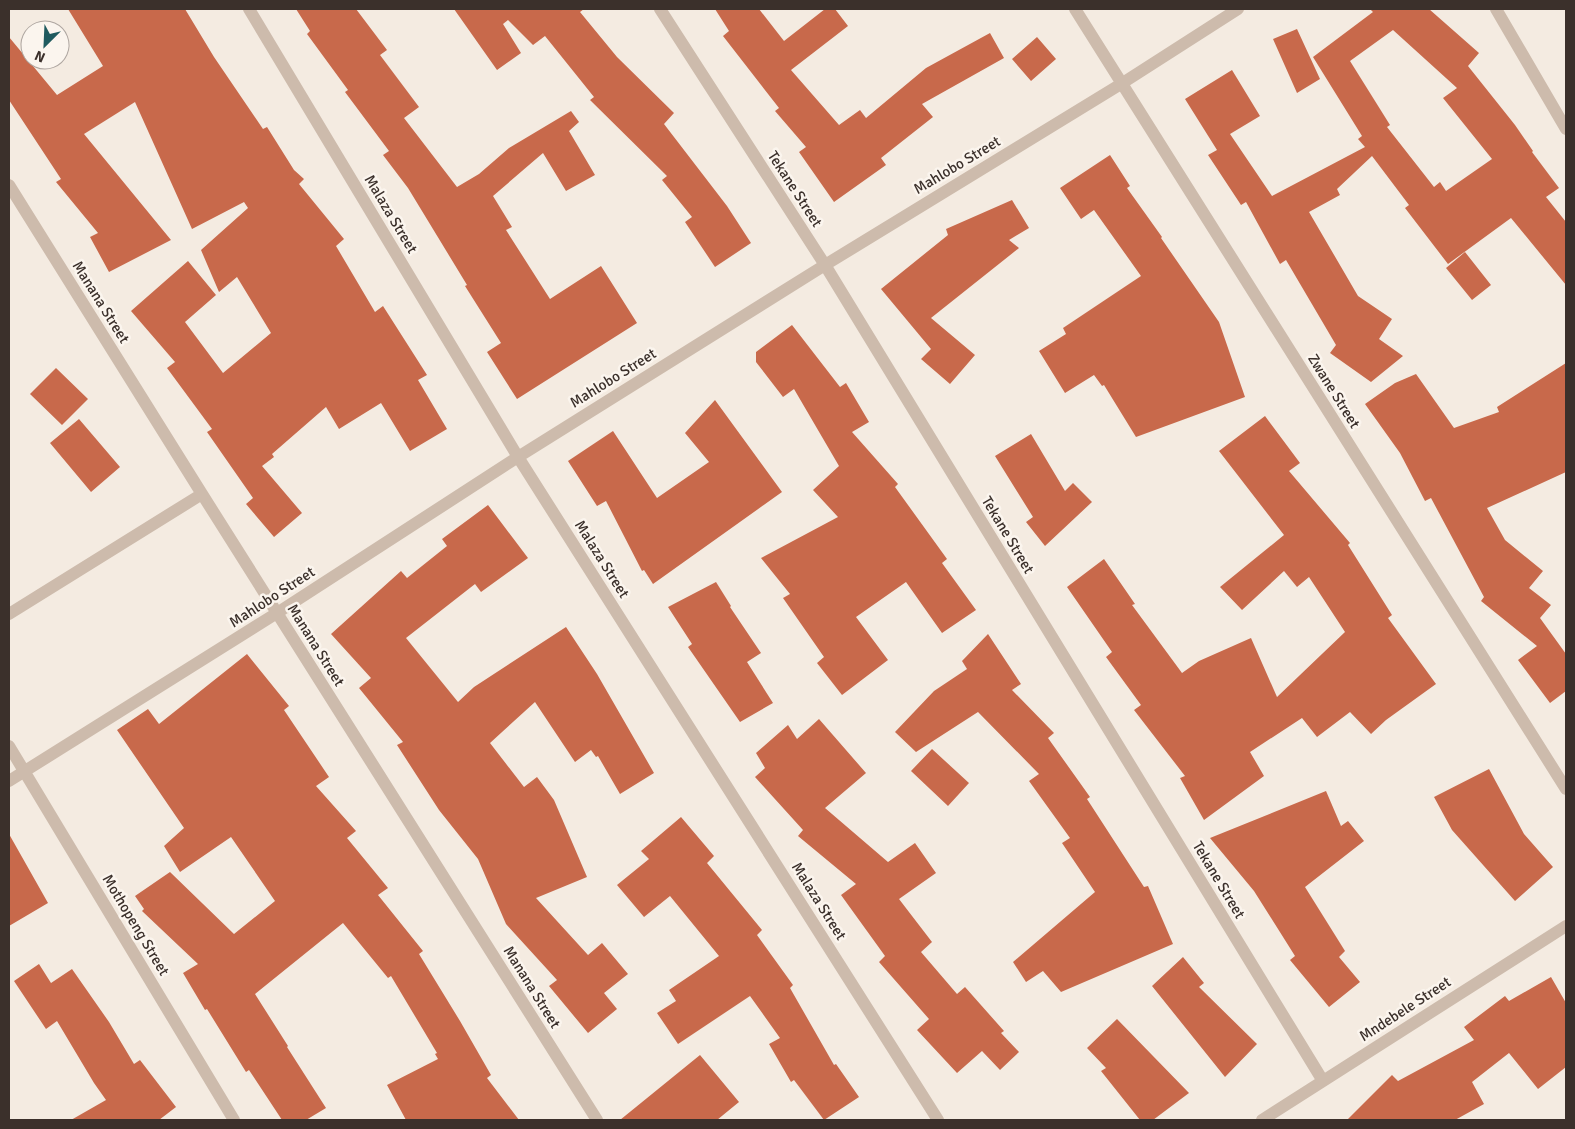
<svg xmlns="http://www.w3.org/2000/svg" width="1575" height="1129" viewBox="0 0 1575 1129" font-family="Signika,sans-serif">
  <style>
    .building { fill: #c8694b; fill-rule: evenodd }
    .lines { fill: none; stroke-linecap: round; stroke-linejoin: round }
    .street { stroke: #cdbbac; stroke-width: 12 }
    .labels { text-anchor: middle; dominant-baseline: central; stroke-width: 5; stroke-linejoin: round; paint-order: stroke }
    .street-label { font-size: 15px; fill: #3b302b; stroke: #fbf5ee }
  </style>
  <rect width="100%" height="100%" fill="#f4ebe1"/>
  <path class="building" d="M 68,9 L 185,9 L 214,57 L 263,129 L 267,127 L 294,170 L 304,179 L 299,184 L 344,239 L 336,246 L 375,312 L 383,306 L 427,375 L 418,380 L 447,429 L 410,451 L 381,403 L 339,429 L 326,407 L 272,454 L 274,457 L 262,466 L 302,513 L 274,537 L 246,504 L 253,498 L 207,432 L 212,429 L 167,368 L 175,362 L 131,311 L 188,261 L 216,295 L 185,322 L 223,373 L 271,333 L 237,277 L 219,292 L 201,250 L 248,208 L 244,202 L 192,229 L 135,102 L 84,134 L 171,240 L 109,272 L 90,237 L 98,233 L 56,182 L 61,179 L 9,100 L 9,37 L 57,95 L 103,66 Z
    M 296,9 L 356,9 L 387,50 L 380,55 L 419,107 L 404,118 L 457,187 L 479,174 L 509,148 L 571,111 L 579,122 L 569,131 L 595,175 L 566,191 L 543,153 L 493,196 L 512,227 L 506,230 L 550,299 L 601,266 L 637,323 L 517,399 L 487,352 L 501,343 L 465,286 L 467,285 L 408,188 L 383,155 L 389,151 L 345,92 L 348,90 L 307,34 L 310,31 Z
    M 454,9 L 584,9 L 580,12 L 617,57 L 674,113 L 664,124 L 727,206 L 751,243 L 715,267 L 685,222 L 692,217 L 662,180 L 667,176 L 590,100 L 594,97 L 545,36 L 533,45 L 508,20 L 503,24 L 521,53 L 497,70 Z
    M 715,9 L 759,9 L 784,41 L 825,9 L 835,9 L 848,26 L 791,70 L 839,125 L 860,110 L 866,118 L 926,68 L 990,33 L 1004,58 L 922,104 L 933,117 L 881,158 L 886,165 L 834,202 L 799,152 L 806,147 L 775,111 L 779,108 L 723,36 L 729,31 Z
    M 1370,9 L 1429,9 L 1479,53 L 1468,66 L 1515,125 L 1533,151 L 1532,152 L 1559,188 L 1546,197 L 1566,222 L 1566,285 L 1511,218 L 1448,264 L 1405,208 L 1409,205 L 1372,156 L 1337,189 L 1340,195 L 1309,212 L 1358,296 L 1392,319 L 1379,339 L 1403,356 L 1371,382 L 1330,353 L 1336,345 L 1286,260 L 1280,264 L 1246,202 L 1241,205 L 1208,155 L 1217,150 L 1185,99 L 1232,70 L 1260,116 L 1230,134 L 1272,196 L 1365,147 L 1358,139 L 1362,136 L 1313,57 L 1373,12 ZM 1393,30 L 1457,88 L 1443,98 L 1492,159 L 1446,191 L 1440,182 L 1434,187 L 1387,127 L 1390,125 L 1350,61 Z
    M 1297,29 L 1320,79 L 1297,93 L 1273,39 Z
    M 1037,37 L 1056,59 L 1031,81 L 1012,59 Z
    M 1110,155 L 1130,186 L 1127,188 L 1162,237 L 1161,238 L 1219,322 L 1245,397 L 1136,437 L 1104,385 L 1102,386 L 1094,375 L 1065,393 L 1039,351 L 1066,334 L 1063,328 L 1141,276 L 1094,210 L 1081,219 L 1060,188 Z
    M 1012,200 L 1029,228 L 1009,240 L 1019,248 L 931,318 L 975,355 L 950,384 L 921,359 L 931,349 L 881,289 L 948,235 L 946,229 Z
    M 1465,252 L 1491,285 L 1472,300 L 1446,268 Z
    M 792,325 L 840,387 L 846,383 L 869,422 L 852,432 L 898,484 L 895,487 L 947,559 L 942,563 L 976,610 L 942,633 L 906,582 L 856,617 L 888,660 L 842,695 L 817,663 L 824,657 L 783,598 L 790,594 L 761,558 L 838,517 L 813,490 L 839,466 L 794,389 L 783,397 L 756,362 L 756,352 Z
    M 1566,363 L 1566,472 L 1487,508 L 1505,540 L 1543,571 L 1529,588 L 1551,605 L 1540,618 L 1566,654 L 1566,691 L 1550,703 L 1518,660 L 1537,646 L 1481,601 L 1484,597 L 1431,498 L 1425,501 L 1400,453 L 1365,404 L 1395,383 L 1416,374 L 1454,428 L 1499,412 L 1497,407 Z
    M 56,368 L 88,399 L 62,425 L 30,394 Z
    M 715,400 L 782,492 L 653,584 L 644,570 L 642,571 L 606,501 L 597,506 L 568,461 L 613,431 L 657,498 L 709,462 L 685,433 Z
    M 1265,416 L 1300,463 L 1289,471 L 1350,543 L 1348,545 L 1392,615 L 1388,618 L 1436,684 L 1386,720 L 1371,734 L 1350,712 L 1317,737 L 1302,718 L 1250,752 L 1264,776 L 1204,820 L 1180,778 L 1185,776 L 1134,710 L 1141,705 L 1106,657 L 1112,652 L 1067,587 L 1104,559 L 1135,604 L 1132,605 L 1182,673 L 1199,661 L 1251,638 L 1277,697 L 1345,632 L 1309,577 L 1297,587 L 1284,571 L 1242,610 L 1220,587 L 1284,535 L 1219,451 Z
    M 79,419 L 120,467 L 91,492 L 50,443 Z
    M 1031,434 L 1065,491 L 1073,483 L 1092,502 L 1045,546 L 1026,522 L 1033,517 L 995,456 Z
    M 488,505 L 528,558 L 481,592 L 475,584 L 406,638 L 458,702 L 474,687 L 566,627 L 597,674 L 654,773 L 620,794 L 598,756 L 596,757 L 591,750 L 575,762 L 535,702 L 490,743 L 524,787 L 537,777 L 554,800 L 587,877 L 536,898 L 588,955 L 602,943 L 628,974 L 604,993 L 617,1009 L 588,1033 L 549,986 L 557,980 L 506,924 L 478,859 L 439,810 L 397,745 L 403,742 L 359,688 L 371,678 L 331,634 L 401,571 L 407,578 L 447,546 L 442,539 Z
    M 716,582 L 731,606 L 730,607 L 761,653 L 747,662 L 773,703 L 740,722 L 688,647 L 692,644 L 668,607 Z
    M 988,634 L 1021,684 L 1012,690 L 1054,733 L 1048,738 L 1090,797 L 1087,799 L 1144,887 L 1148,886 L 1173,944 L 1061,992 L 1043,971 L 1026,982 L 1013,962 L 1095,892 L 1062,843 L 1070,838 L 1029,781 L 1039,774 L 978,712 L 916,752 L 895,732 L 934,691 L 967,669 L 962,661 Z
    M 247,654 L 289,706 L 284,710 L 329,777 L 316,786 L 356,831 L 347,838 L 388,888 L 378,895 L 423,951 L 419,954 L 460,1021 L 491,1075 L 487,1078 L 519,1120 L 406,1120 L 387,1085 L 438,1059 L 435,1054 L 437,1053 L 391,976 L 388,978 L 343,923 L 255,994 L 288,1046 L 287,1047 L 326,1108 L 306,1120 L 282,1120 L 249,1070 L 246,1072 L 207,1009 L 205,1010 L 183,973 L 198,964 L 142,911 L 144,909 L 135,896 L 170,872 L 234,934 L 275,901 L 231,837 L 180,872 L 164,846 L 184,828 L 117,730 L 148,709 L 159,724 Z
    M 819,719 L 866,773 L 825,808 L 888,862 L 915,843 L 936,873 L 899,899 L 932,942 L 921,952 L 957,994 L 965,987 L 1004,1031 L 1001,1033 L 1019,1052 L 1000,1070 L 982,1051 L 957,1073 L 917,1030 L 929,1019 L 879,962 L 885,956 L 841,895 L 856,884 L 798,836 L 803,830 L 755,777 L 765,768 L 756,753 L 788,725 L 797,739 Z
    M 932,749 L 969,783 L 948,806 L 911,771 Z
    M 1489,769 L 1524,834 L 1553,867 L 1515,901 L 1452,830 L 1434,797 Z
    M 1326,791 L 1341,826 L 1348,821 L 1364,841 L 1305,887 L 1345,951 L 1339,957 L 1360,982 L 1329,1007 L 1290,960 L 1295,956 L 1254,891 L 1210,838 Z
    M 681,817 L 714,856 L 707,863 L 762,930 L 757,935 L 793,985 L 790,988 L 834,1065 L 836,1064 L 859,1097 L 824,1120 L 794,1080 L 791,1082 L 769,1044 L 780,1038 L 750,996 L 678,1044 L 657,1013 L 676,1001 L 669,990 L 719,956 L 670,896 L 644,917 L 617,885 L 649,859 L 641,851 Z
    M 9,834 L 48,903 L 9,926 Z
    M 1183,957 L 1204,983 L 1199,987 L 1257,1044 L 1225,1077 L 1152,986 Z
    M 39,964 L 51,983 L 72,969 L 109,1022 L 134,1064 L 140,1060 L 176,1107 L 159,1120 L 71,1120 L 106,1100 L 94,1083 L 57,1021 L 46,1029 L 14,981 Z
    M 1551,977 L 1566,1003 L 1566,1067 L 1538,1089 L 1509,1053 L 1472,1082 L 1484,1104 L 1455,1120 L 1347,1120 L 1392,1075 L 1398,1081 L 1474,1040 L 1464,1027 L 1505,996 L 1509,1001 Z
    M 1117,1019 L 1189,1093 L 1153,1120 L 1140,1120 L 1101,1071 L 1106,1068 L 1087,1048 Z
    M 700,1055 L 739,1102 L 717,1120 L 620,1120 Z"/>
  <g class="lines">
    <path class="street" d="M 249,9 L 518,457 L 938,1120
      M 660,9 L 825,265 L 1323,1081
      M 1075,9 L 1566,789
      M 1496,9 L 1566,129
      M 9,185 L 202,494 L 597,1120
      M 9,614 L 202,494
      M 9,746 L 234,1120
      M 9,781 L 277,613 L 518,457 L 825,265 L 1121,84 L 1238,9
      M 1262,1120 L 1566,926"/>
  </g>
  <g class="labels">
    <g class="street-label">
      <text transform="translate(957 165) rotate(-31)">Mahlobo Street</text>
      <text transform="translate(795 189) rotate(57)">Tekane Street</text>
      <text transform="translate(391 214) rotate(59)">Malaza Street</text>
      <text transform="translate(101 302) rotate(58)">Manana Street</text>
      <text transform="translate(613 378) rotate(-32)">Mahlobo Street</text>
      <text transform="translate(1334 391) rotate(58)">Zwane Street</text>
      <text transform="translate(1008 535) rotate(59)">Tekane Street</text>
      <text transform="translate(602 559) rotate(58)">Malaza Street</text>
      <text transform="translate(272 597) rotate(-33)">Mahlobo Street</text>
      <text transform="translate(316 645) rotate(58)">Manana Street</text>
      <text transform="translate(1219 880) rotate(59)">Tekane Street</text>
      <text transform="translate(819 901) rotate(58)">Malaza Street</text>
      <text transform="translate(136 925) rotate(59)">Mothopeng Street</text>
      <text transform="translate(532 987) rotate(58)">Manana Street</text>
      <text transform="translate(1405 1009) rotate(-33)">Mndebele Street</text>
    </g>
  </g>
  <rect width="1575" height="1129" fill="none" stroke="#3b302b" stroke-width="20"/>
  <g transform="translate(45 45) rotate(204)"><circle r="24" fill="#fbf5ee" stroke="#aea6a0"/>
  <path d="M0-4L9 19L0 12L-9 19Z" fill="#1f5a5e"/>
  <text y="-8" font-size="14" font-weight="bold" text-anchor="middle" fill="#3b302b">N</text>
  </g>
</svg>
